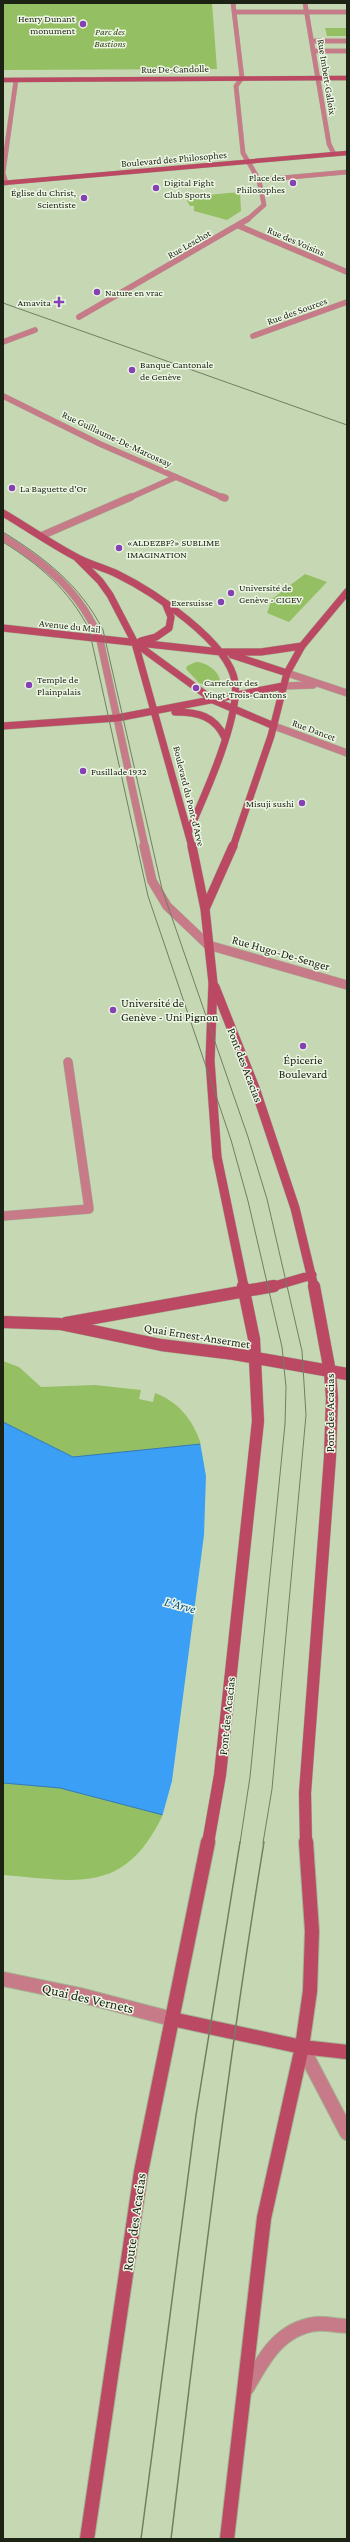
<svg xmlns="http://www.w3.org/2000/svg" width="350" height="2542" viewBox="0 0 350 2542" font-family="'Crimson Pro',serif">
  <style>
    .green { fill: #95bf63 }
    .water { fill: #3c9ff6; stroke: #327ab2 }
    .pier { fill: #c6d8b3 }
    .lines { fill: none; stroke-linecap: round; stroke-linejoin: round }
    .lane-far3-casing { stroke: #a4b493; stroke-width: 6 }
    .lane-far2-casing { stroke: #a4b493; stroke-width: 8 }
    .lane-far1-casing { stroke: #a4b493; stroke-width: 10 }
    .lane-casing { stroke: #a4b493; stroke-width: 16 }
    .street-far4-casing { stroke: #a4b493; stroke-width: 5 }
    .street-far3-casing { stroke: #a4b493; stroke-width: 6 }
    .street-far2-casing { stroke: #a4b493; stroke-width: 8 }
    .street-far1-casing { stroke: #a4b493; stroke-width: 10 }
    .street-casing { stroke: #a4b493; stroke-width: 16 }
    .secondary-far4-casing { stroke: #a4b493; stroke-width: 5 }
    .secondary-far3-casing { stroke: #a4b493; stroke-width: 8 }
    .secondary-far2-casing { stroke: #a4b493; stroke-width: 10 }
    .secondary-far1-casing { stroke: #a4b493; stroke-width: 13 }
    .secondary-casing { stroke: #a4b493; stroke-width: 16 }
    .lane-far3 { stroke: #c77a87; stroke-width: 5.5 }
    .lane-far2 { stroke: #c77a87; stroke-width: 7 }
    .lane-far1 { stroke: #c77a87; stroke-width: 9 }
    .lane { stroke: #c77a87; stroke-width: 14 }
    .street-far4 { stroke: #c77a87; stroke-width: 4.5 }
    .street-far3 { stroke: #c77a87; stroke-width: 5.5 }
    .street-far2 { stroke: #c77a87; stroke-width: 7 }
    .street-far1 { stroke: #c77a87; stroke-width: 9 }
    .street { stroke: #c77a87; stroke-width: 14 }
    .secondary-far4 { stroke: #bb4963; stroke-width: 4.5 }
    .secondary-far3 { stroke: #bb4963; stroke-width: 7 }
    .secondary-far2 { stroke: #bb4963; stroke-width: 9 }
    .secondary-far1 { stroke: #bb4963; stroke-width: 12 }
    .secondary { stroke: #bb4963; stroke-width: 14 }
    .tram-far1 { stroke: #727e64; stroke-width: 1 }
    .tram { stroke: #727e64; stroke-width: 1.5 }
    .poi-dot { fill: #8540b3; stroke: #ecf6e3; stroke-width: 1.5 }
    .labels { text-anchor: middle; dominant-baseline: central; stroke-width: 3; stroke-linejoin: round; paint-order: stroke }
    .far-poi-label { font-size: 10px; fill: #1c2214; stroke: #ecf6e3; text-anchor: start }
    .far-park-label { font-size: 10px; font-style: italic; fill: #2f4314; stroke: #ecf6e3 }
    .far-street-label { font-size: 10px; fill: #1c2214; stroke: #ecf6e3 }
    .street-label { font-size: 12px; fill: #1c2214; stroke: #ecf6e3 }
    .poi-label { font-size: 12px; fill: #1c2214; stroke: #ecf6e3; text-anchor: start }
    .water-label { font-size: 13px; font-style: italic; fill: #0c528a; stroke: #ecf6e3 }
    .near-street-label { font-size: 14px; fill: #1c2214; stroke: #ecf6e3 }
  </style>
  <rect width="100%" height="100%" fill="#c6d8b3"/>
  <path class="green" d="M 3,3 L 212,3 L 217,69 L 3,70 Z
    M 325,28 L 347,28 L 347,36 L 327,36 Z
    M 240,192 L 241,211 L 227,220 L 194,211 L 194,206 L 190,206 L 185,197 Z
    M 305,574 L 327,582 L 289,622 L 267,613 L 272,599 Z
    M 196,662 C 205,662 219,670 220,681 L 210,686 L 199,683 L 186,669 L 187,666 Z
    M 3,1361 L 19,1367 L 41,1387 L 95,1385 L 141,1390 L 139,1399 L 153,1402 L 155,1393 C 179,1402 193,1420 201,1444 L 73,1457 L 3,1422 Z
    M 3,1783 L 60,1788 L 163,1815 C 124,1895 79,1881 3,1875 Z"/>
  <path class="water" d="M 3,1422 L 73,1457 L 201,1444 L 347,1871 L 163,1815 L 60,1788 L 3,1783 Z"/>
  <path class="pier" d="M 200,1442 L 347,1481 L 347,1873 L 162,1817 L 172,1781 L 204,1535 L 206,1476 Z"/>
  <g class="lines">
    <defs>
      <path id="lane-far3" d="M 176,477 L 224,498"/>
      <path id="lane-far2" d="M 222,497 L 225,498
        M 3,537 C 46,564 81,592 100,640 L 145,847"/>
      <path id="lane-far1" d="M 144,846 L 152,881 L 167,906 L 208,945
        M 3,1216 L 89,1209 L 68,1062"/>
      <path id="lane" d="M 3,1979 L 80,1995 L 172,2019"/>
      <path id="street-far4" d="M 233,3 L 242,78 L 236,86 L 243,153 L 259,180 L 264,205 L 247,220
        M 305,3 L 329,144 L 334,154
        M 234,12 L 347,12
        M 312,41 L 347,41
        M 313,51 L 347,51
        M 259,180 L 347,172
        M 6,183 L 3,173 L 16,80"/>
      <path id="street-far3" d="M 239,226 L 347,272
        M 79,317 L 248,219
        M 253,336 L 347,302
        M 3,342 L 35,330
        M 3,396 L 100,444 L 176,477
        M 129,498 L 176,477"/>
      <path id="street-far2" d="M 41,536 L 131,497
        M 287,673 L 347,693
        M 283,686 L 313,685
        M 274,726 L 347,753"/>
      <path id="street-far1" d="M 208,945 L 347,985"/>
      <path id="street" d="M 302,2047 L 347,2133
        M 247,2388 C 263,2359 280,2328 316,2324 C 326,2323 337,2326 347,2326"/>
      <path id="secondary-far4" d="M 3,80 L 347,78
        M 3,183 L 347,153"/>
      <path id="secondary-far3" d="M 3,513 C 27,527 51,544 76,557 C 89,564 104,568 117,574 C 152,591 229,642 235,682 C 240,718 204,797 189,831
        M 76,557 L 100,581 L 110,595 L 135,643 L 192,847
        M 3,628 L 221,652 L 261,652 L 302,646
        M 141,641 L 156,637 L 169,628 L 171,617 L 166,605
        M 135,643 L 213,700 L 274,726
        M 232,655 L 287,673
        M 175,712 C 198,712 215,716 225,738
        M 3,726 L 117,718 L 283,686
        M 233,847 L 271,736 L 287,673 L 302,646 L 347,592"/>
      <path id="secondary-far2" d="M 192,846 L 205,909 L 213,983 L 210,1061 L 217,1157 L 244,1287
        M 205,909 L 233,846
        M 215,987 L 255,1088 L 295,1208 L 314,1287
        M 271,1287 L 312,1275"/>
      <path id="secondary-far1" d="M 3,1322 L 60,1324 L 161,1345 L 234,1354 L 347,1374
        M 66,1323 L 274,1286
        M 208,1843 L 220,1775 L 258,1421 L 254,1339 L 243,1286
        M 306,1843 L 305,1793 L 330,1457 L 332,1398 L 330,1372 L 314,1286"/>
      <path id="secondary" d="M 172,2019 L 302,2047 L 347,2052
        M 87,2539 L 141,2172 L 208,1842
        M 227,2539 L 264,2218 L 302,2047 L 310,1991 L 312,1931 L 306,1842"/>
    </defs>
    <use href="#lane-far3" class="lane-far3-casing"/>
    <use href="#lane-far2" class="lane-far2-casing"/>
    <use href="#lane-far1" class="lane-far1-casing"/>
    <use href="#lane" class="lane-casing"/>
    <use href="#street-far4" class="street-far4-casing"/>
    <use href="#street-far3" class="street-far3-casing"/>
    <use href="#street-far2" class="street-far2-casing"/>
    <use href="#street-far1" class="street-far1-casing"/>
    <use href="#street" class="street-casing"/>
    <use href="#secondary-far4" class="secondary-far4-casing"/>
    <use href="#secondary-far3" class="secondary-far3-casing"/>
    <use href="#secondary-far2" class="secondary-far2-casing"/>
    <use href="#secondary-far1" class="secondary-far1-casing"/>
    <use href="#secondary" class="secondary-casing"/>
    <use href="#lane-far3" class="lane-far3"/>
    <use href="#lane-far2" class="lane-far2"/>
    <use href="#lane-far1" class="lane-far1"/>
    <use href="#lane" class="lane"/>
    <use href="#street-far4" class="street-far4"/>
    <use href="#street-far3" class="street-far3"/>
    <use href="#street-far2" class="street-far2"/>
    <use href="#street-far1" class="street-far1"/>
    <use href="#street" class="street"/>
    <use href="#secondary-far4" class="secondary-far4"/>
    <use href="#secondary-far3" class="secondary-far3"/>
    <use href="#secondary-far2" class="secondary-far2"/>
    <use href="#secondary-far1" class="secondary-far1"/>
    <use href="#secondary" class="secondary"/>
    <path class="tram-far1" d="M 3,303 L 347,425
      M 3,532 C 45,558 80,585 103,630 L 162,889 L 248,1137 L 267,1199 L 302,1351 L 306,1415 L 272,1789 L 263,1843
      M 3,542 C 40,565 69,590 89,629 L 148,896 L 231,1140 L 248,1201 L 282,1347 L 286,1387 L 285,1424 L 250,1777 L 240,1843"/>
    <path class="tram" d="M 141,2539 L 196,2115 L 240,1842
      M 171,2539 C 199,2306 226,2073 264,1842"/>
  </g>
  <g class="poi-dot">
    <circle cx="83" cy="24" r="4"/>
    <circle cx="293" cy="183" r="4"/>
    <circle cx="156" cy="188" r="4"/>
    <circle cx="84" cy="198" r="4"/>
    <circle cx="97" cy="292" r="4"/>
    <path d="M57 296h4v4h4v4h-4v4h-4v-4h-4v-4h4z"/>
    <circle cx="132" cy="370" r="4"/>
    <circle cx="12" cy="488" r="4"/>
    <circle cx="119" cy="548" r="4"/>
    <circle cx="231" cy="593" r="4"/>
    <circle cx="221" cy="602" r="4"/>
    <circle cx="29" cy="685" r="4"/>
    <circle cx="196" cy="688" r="4"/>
    <circle cx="83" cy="771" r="4"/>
    <circle cx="302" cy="803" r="4"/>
    <circle cx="113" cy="1010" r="4"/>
    <circle cx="303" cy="1046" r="4"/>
  </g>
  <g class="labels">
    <g class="far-poi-label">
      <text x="75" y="18" text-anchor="end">Henry Dunant<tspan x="75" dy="12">monument</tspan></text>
      <text x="285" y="177" text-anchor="end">Place des<tspan x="285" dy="12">Philosophes</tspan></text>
      <text x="164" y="182">Digital Fight<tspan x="164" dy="12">Club Sports</tspan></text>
      <text x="76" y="192" text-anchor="end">Église du Christ,<tspan x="76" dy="12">Scientiste</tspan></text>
      <text x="105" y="292">Nature en vrac</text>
      <text x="51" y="302" text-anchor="end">Amavita</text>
      <text x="140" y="364">Banque Cantonale<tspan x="140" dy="12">de Genève</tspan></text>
      <text x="20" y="488">La Baguette d'Or</text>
      <text x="127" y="542">«ALDEZBF?» SUBLIME<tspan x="127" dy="12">IMAGINATION</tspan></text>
      <text x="239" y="587">Université de<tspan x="239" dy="12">Genève - CIGEV</tspan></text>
      <text x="213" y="602" text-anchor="end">Exersuisse</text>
      <text x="37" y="679">Temple de<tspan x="37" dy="12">Plainpalais</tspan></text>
      <text x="204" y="682">Carrefour des<tspan x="204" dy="12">Vingt-Trois-Cantons</tspan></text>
      <text x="91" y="771">Fusillade 1932</text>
      <text x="294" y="803" text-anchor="end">Misuji sushi</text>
    </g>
    <g class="far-park-label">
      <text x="110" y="31">Parc des<tspan x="110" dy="12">Bastions</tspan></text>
    </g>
    <g class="far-street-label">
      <text transform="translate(175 69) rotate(-1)">Rue De-Candolle</text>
      <text transform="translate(327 77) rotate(81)">Rue Imbert-Galloix</text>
      <text transform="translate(174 159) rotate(-5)">Boulevard des Philosophes</text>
      <text transform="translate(296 241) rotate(23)">Rue des Voisins</text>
      <text transform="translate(189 244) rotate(-30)">Rue Leschot</text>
      <text transform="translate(297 311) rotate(-20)">Rue des Sources</text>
      <text transform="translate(117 439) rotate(25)">Rue Guillaume-De-Marcossay</text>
      <text transform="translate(70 626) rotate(6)">Avenue du Mail</text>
      <text transform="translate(314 730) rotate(20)">Rue Dancet</text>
      <text transform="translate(189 796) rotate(76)">Boulevard du Pont-d'Arve</text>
    </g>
    <g class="street-label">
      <text transform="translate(281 953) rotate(16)">Rue Hugo-De-Senger</text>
      <text transform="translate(245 1065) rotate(69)">Pont des Acacias</text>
      <text transform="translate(197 1336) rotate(9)">Quai Ernest-Ansermet</text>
      <text transform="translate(330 1413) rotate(-90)">Pont des Acacias</text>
      <text transform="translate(227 1716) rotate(-84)">Pont des Acacias</text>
    </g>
    <g class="poi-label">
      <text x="121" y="1003">Université de<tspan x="121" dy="14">Genève - Uni Pignon</tspan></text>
      <text x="303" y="1060" text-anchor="middle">Épicerie<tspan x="303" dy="14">Boulevard</tspan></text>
    </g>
    <g class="water-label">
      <text transform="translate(180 1605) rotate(15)">L'Arve</text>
    </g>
    <g class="near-street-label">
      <text transform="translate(88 1998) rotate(13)">Quai des Vernets</text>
      <text transform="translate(134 2222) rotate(-82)">Route des Acacias</text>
    </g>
  </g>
  <rect width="350" height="2542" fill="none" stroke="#1c2214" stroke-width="8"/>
</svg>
